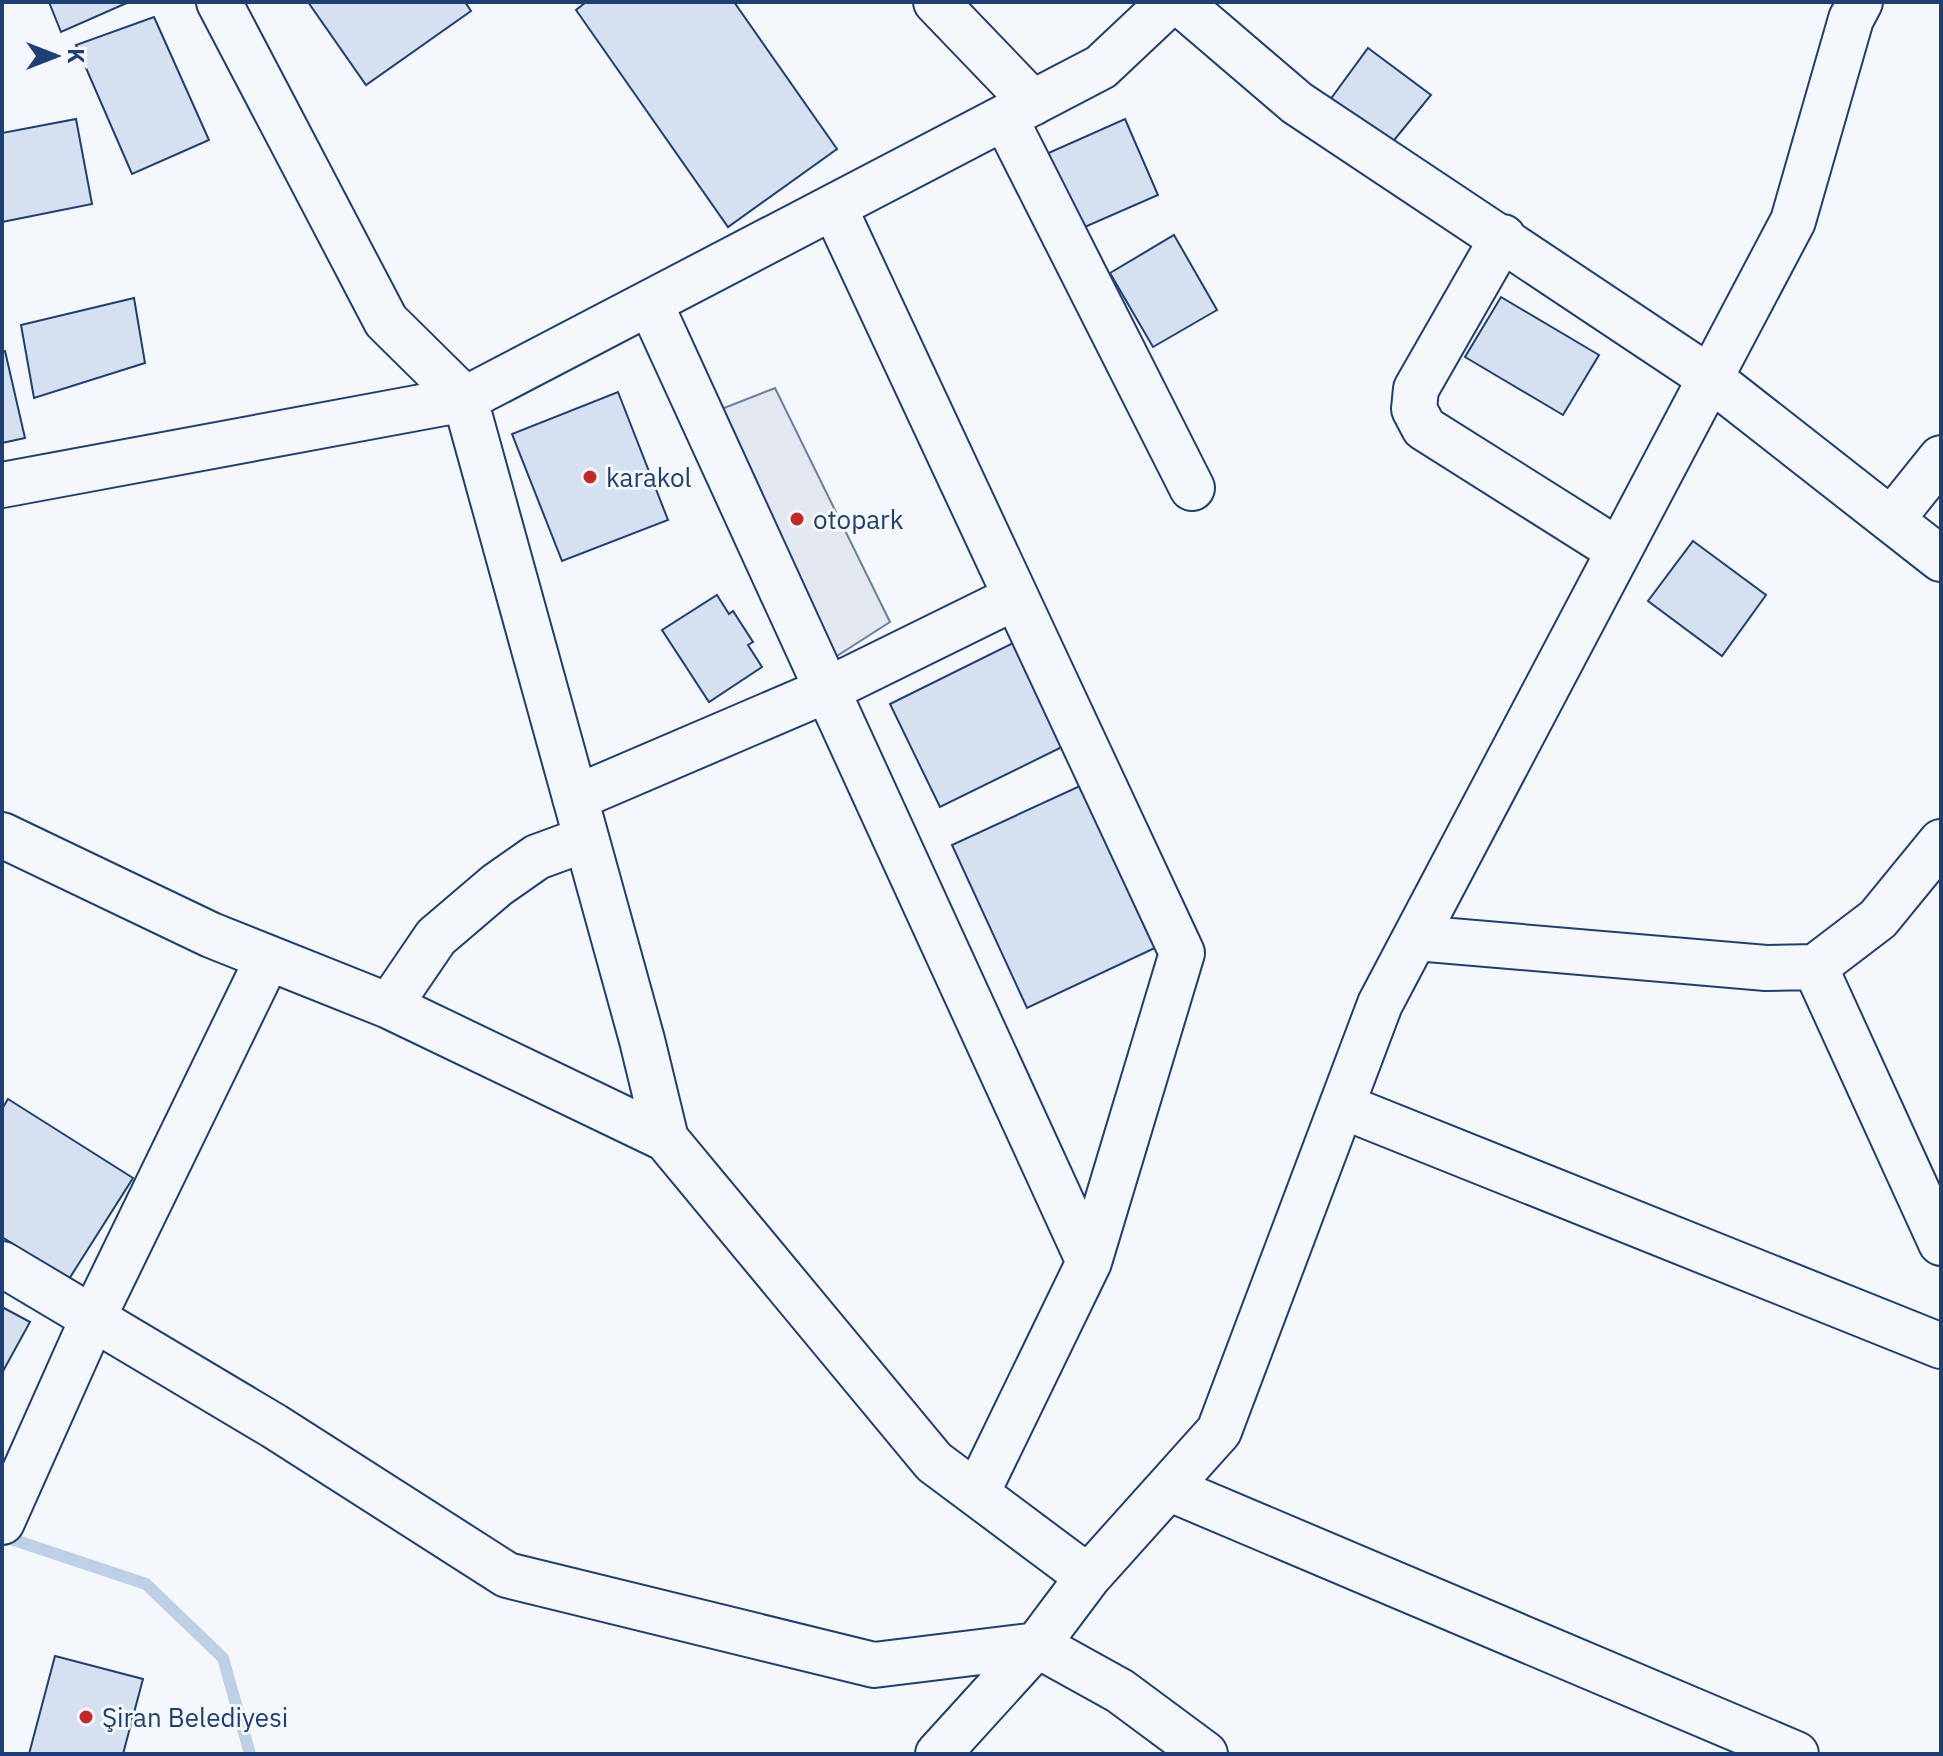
<svg xmlns="http://www.w3.org/2000/svg" width="1943" height="1756" viewBox="0 0 1943 1756" font-family="'IBM Plex Sans',sans-serif">
  <style>
    .parking { fill: #e3e8f0; stroke: #687fa3; stroke-width: 2 }
    .lines { fill: none; stroke-linecap: round; stroke-linejoin: round }
    .stream { stroke: #bed0e5; stroke-width: 12 }
    .building { fill: #d5e0f0; stroke: #1d3f73; stroke-width: 2 }
    .minor-casing { stroke: #1d3f73; stroke-width: 48 }
    .minor { stroke: #f4f7fb; stroke-width: 44 }
    .poi-dot { fill: #c62828; stroke: #f4f7fb; stroke-width: 3 }
    .labels { text-anchor: middle; dominant-baseline: central; stroke-width: 6; stroke-linejoin: round; paint-order: stroke }
    .poi-label { font-size: 26px; fill: #1d3f73; stroke: #f4f7fb; text-anchor: start }
  </style>
  <rect width="100%" height="100%" fill="#f4f7fb"/>
  <path class="parking" d="M 775,388 L 890,622 L 829,661 L 701,417 Z"/>
  <g class="lines">
    <path class="stream" d="M 2,1536 L 146,1584 L 223,1658 L 250,1754"/>
  </g>
  <path class="building" d="M 49,2 L 129,2 L 61,32 Z
    M 308,2 L 465,2 L 471,11 L 366,85 Z
    M 586,2 L 734,2 L 837,149 L 728,227 L 576,10 Z
    M 154,17 L 209,140 L 132,174 L 76,45 Z
    M 1368,48 L 1431,95 L 1386,150 L 1327,104 Z
    M 76,119 L 92,204 L 2,222 L 2,133 Z
    M 1125,119 L 1158,195 L 1078,230 L 1044,155 Z
    M 1174,235 L 1217,310 L 1153,347 L 1110,273 Z
    M 1501,297 L 1599,355 L 1563,415 L 1465,357 Z
    M 134,298 L 145,363 L 34,398 L 21,325 Z
    M 5,351 L 25,438 L 2,443 L 2,352 Z
    M 618,392 L 668,520 L 562,561 L 512,434 Z
    M 1693,541 L 1766,595 L 1722,656 L 1648,601 Z
    M 717,595 L 729,614 L 733,611 L 753,642 L 748,645 L 762,667 L 709,702 L 662,630 Z
    M 1013,643 L 1064,746 L 940,807 L 890,704 Z
    M 1082,785 L 1157,947 L 1027,1008 L 952,845 Z
    M 8,1099 L 133,1178 L 69,1279 L 2,1237 L 2,1109 Z
    M 2,1307 L 30,1322 L 2,1373 Z
    M 55,1656 L 143,1679 L 123,1754 L 29,1754 Z"/>
  <g class="lines">
    <defs>
      <path id="minor" d="M 219,2 L 386,321 L 465,399 L 642,1040 L 666,1139 L 934,1462 L 1088,1577
        M 936,2 L 1033,103
        M 1179,2 L 1297,103 L 1710,378 L 1941,559
        M 1005,118 L 1192,488
        M 834,207 L 1182,953 L 1089,1262 L 977,1493
        M 1503,237 L 1416,389 L 1414,409 L 1424,428 L 1619,551
        M 650,303 L 1089,1262
        M 2,485 L 465,399 L 1101,67 L 1170,2
        M 1892,519 L 1941,458
        M 575,798 L 827,690 L 1016,597
        M 2,835 L 211,935 L 389,1006 L 666,1139
        M 1416,938 L 1766,968 L 1815,967 L 1878,919 L 1941,842
        M 1815,967 L 1941,1243
        M 389,1006 L 436,937 L 497,885 L 537,857 L 586,839
        M 1342,1106 L 1941,1346
        M 2,1264 L 274,1426 L 507,1575 L 874,1665 L 1037,1645 L 1120,1691 L 1205,1754
        M 1168,1488 L 1796,1754
        M 2,1522 L 93,1318 L 268,958
        M 938,1754 L 1037,1645 L 1088,1577 L 1219,1431 L 1380,1004 L 1793,221 L 1851,19 L 1860,2"/>
    </defs>
    <use href="#minor" class="minor-casing"/>
    <use href="#minor" class="minor"/>
  </g>
  <g class="poi-dot">
    <circle cx="590" cy="477" r="8"/>
    <circle cx="797" cy="519" r="8"/>
    <circle cx="86" cy="1717" r="8"/>
  </g>
  <g class="labels">
    <g class="poi-label">
      <text x="606" y="477">karakol</text>
      <text x="813" y="519">otopark</text>
      <text x="102" y="1717">Şiran Belediyesi</text>
    </g>
  </g>
  <rect width="1943" height="1756" fill="none" stroke="#1d3f73" stroke-width="8"/>
  <g transform="translate(56 56) rotate(90)" stroke="#f4f7fb" stroke-width="6" paint-order="stroke">
  <path d="M0-6L14 30L0 20L-14 30Z" fill="#1d3f73"/>
  <text y="-12" font-size="22" font-weight="bold" text-anchor="middle" fill="#1d3f73">K</text>
  </g>
</svg>
